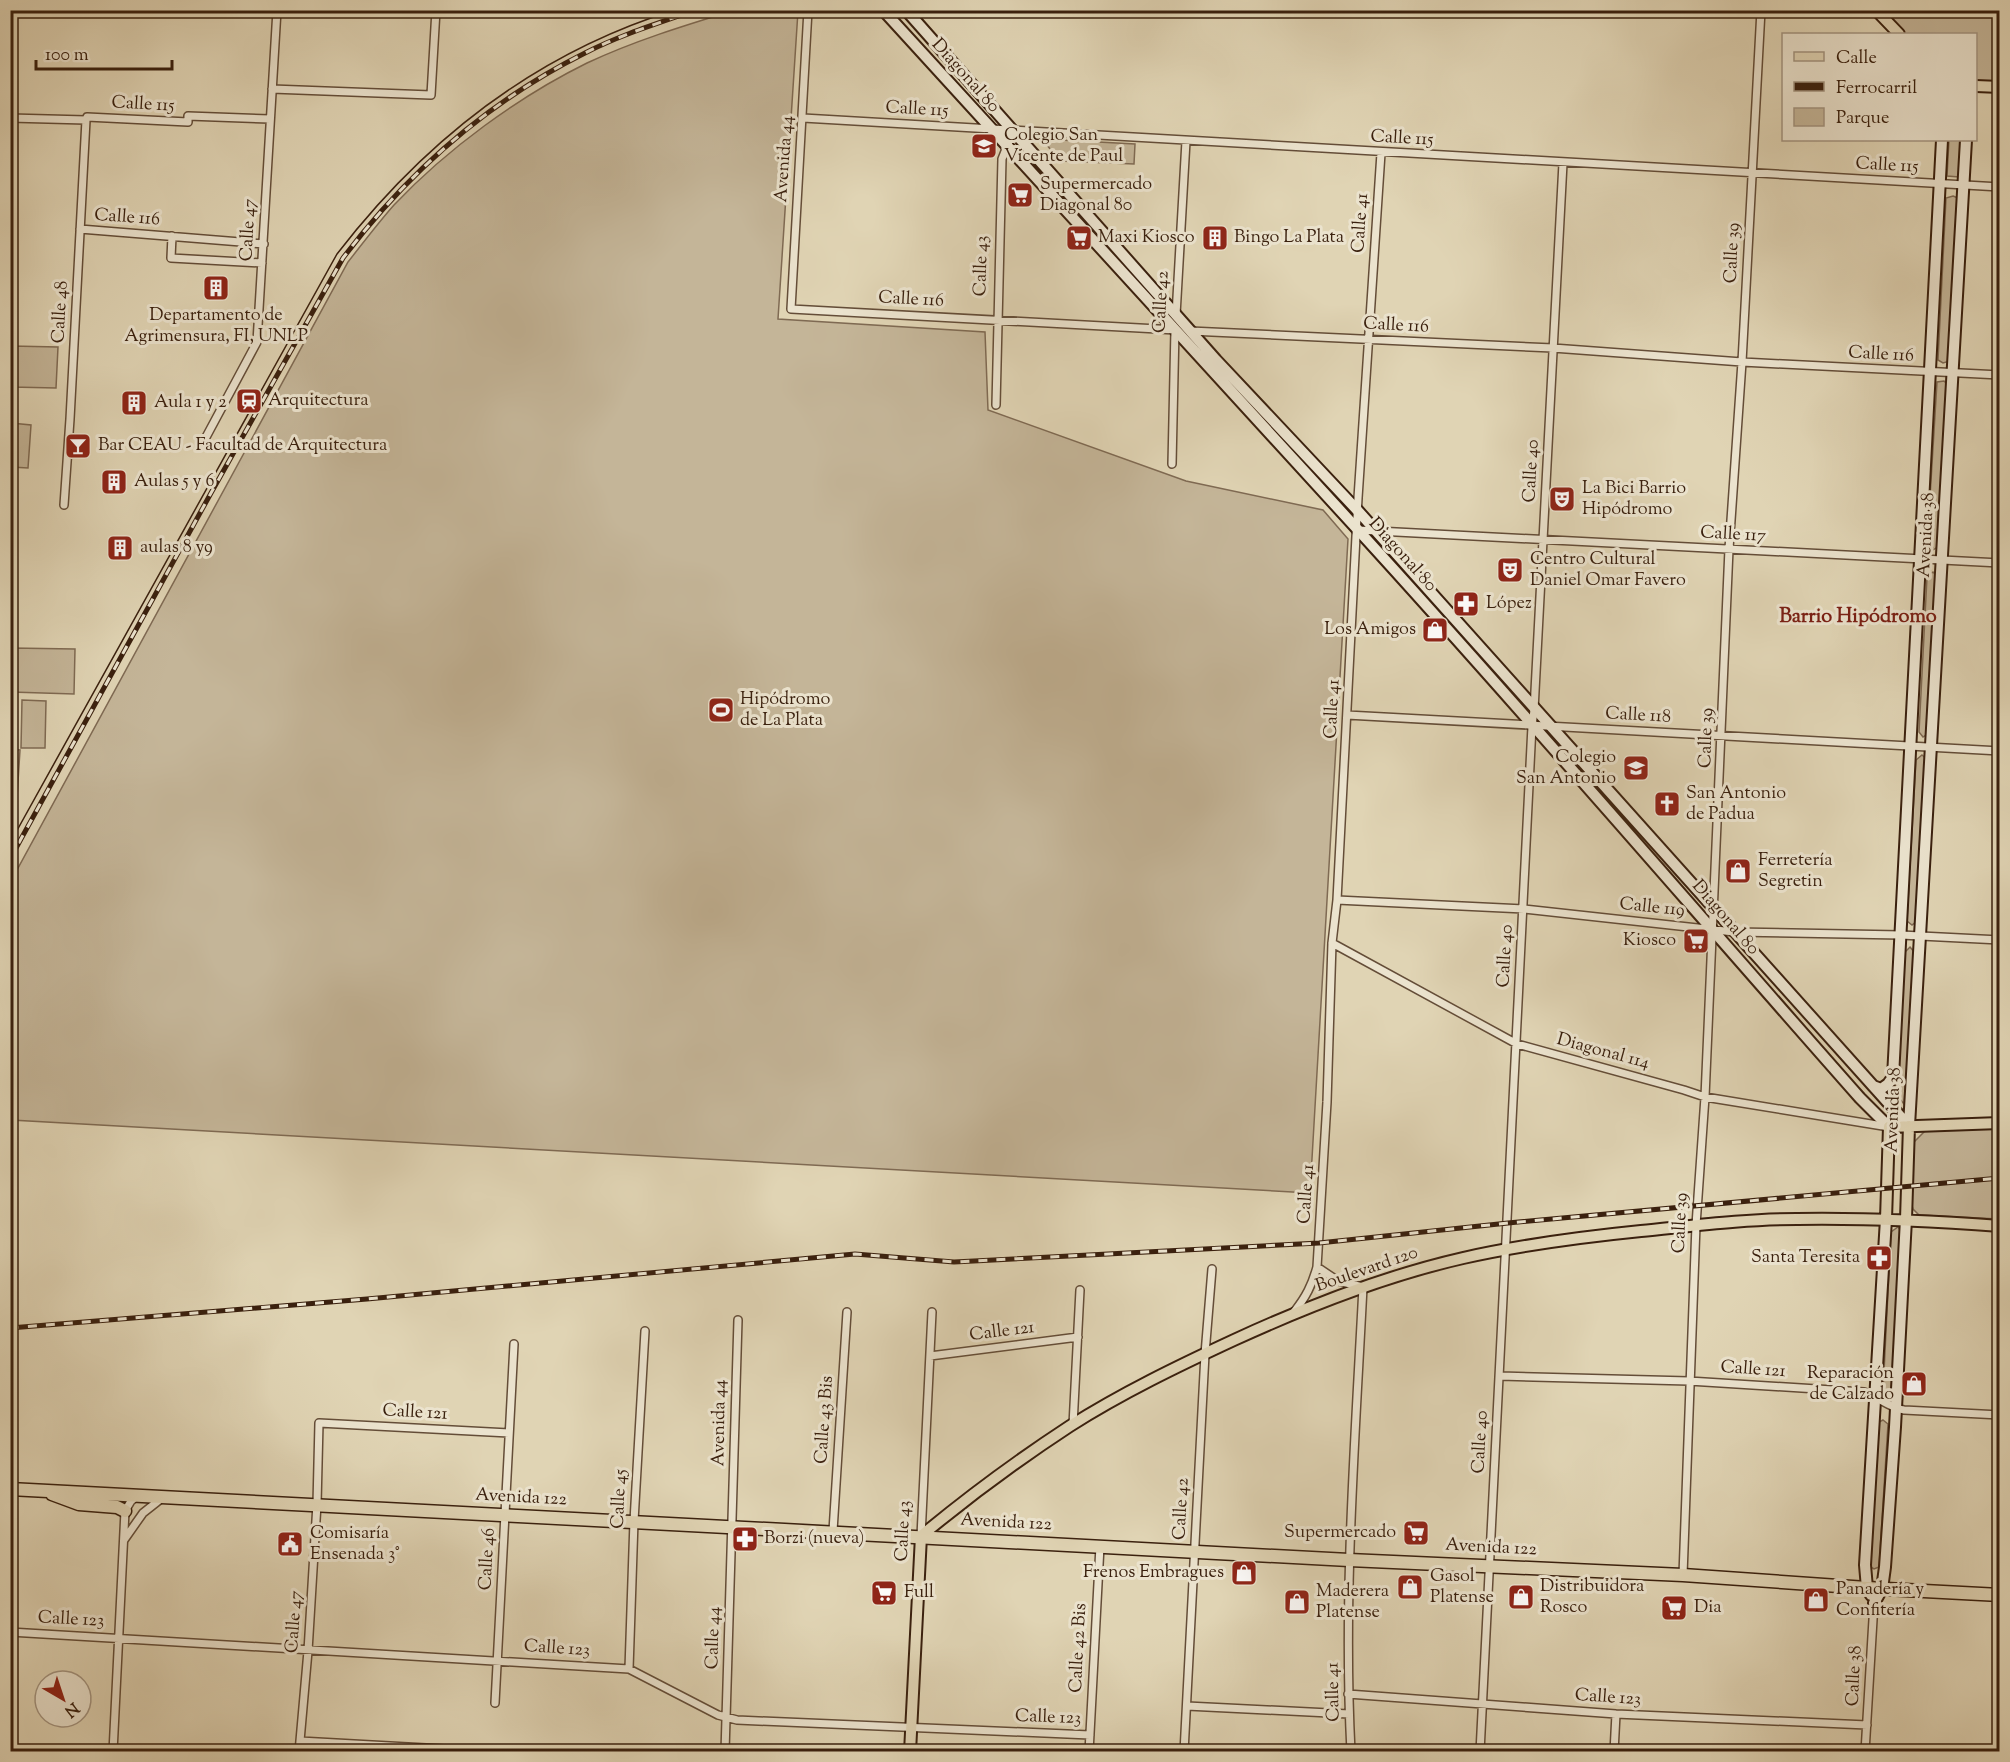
<svg xmlns="http://www.w3.org/2000/svg" width="2010" height="1762" viewBox="0 0 2010 1762" font-family="'Sorts Mill Goudy',serif">
  <style>
    .green { fill: #c4b598; stroke: #7f6a53; stroke-width: 1.5 }
    .lines { fill: none; stroke-linecap: round; stroke-linejoin: round }
    .minor-casing { stroke: #644d38; stroke-width: 10 }
    .secondary-casing { stroke: #3a200e; stroke-width: 14 }
    .primary-casing { stroke: #3a200e; stroke-width: 14 }
    .trunk-casing { stroke: #3a200e; stroke-width: 15 }
    .minor { stroke: #ebe3ce; stroke-width: 7 }
    .secondary { stroke: #ebe3ce; stroke-width: 10 }
    .primary { stroke: #e0d4b4; stroke-width: 10 }
    .trunk { stroke: #e0d4b4; stroke-width: 12 }
    .tram { stroke: #3a200e; stroke-width: 1.5 }
    .rail-casing { stroke: #3a200e; stroke-width: 5 }
    .rail { stroke: #ebe3ce; stroke-width: 3; stroke-dasharray: 9; stroke-linecap: butt }
    .labels { text-anchor: middle; dominant-baseline: central; stroke-width: 6; stroke-linejoin: round; paint-order: stroke }
    .street-label { font-size: 18px; fill: #3a200e; stroke: #ebe3ce }
    .poi-label { font-size: 18px; fill: #3a200e; stroke: #ebe3ce; text-anchor: start }
    .neighbourhood-label { font-size: 20px; font-weight: bold; fill: #7a1f14; stroke: #ebe3ce }
  </style>
  <rect width="100%" height="100%" fill="#e0d4b4"/>
  <filter id="stains"><feTurbulence type="fractalNoise" baseFrequency=".00333" numOctaves="4"/><feColorMatrix values="0 0 0 0 .2 0 0 0 0 .09 0 0 0 0 .02 0 0 0 .5 -.17"/></filter>
  <radialGradient id="worn" r=".72"><stop offset=".6" stop-color="#630" stop-opacity="0"/><stop offset="1" stop-color="#630" stop-opacity=".3"/></radialGradient>
  <path class="green" d="M 732,11 L 798,11 L 778,319 L 985,332 L 988,410 L 1186,481 L 1323,510 L 1348,539 L 1310,1193 L 11,1120 L 11,881 L 348,262 C 363,243 378,223 394,205 C 447,149 518,97 587,63 C 634,41 683,26 732,11 Z
    M 1881,11 L 1999,11 L 1999,82 L 1976,81 L 1976,34 L 1903,34 Z
    M 1042,139 L 1135,144 L 1134,164 L 1060,161 Z
    M 1949,140 L 1962,140 L 1959,177 L 1947,176 Z
    M 1953,196 L 1958,198 L 1950,361 L 1943,363 L 1938,360 L 1946,198 Z
    M 11,346 L 58,347 L 56,388 L 11,387 Z
    M 1944,381 L 1948,385 L 1939,546 L 1933,550 L 1927,547 L 1937,382 Z
    M 11,423 L 31,425 L 28,468 L 11,467 Z
    M 1933,572 L 1938,577 L 1929,733 L 1923,737 L 1919,732 L 1927,577 Z
    M 11,648 L 75,649 L 74,694 L 11,692 Z
    M 22,700 L 46,701 L 45,748 L 21,748 Z
    M 11,749 L 20,750 L 17,797 L 11,797 Z
    M 1922,755 L 1928,760 L 1917,921 L 1912,925 L 1907,921 L 1916,760 Z
    M 1910,947 L 1915,953 L 1904,1104 L 1895,1093 L 1905,952 Z
    M 1999,1128 L 1999,1219 L 1919,1215 L 1913,1209 L 1911,1202 L 1913,1143 L 1926,1130 Z
    M 1898,1227 L 1902,1232 L 1892,1394 L 1887,1396 L 1883,1392 L 1891,1232 Z
    M 1883,1420 L 1888,1424 L 1879,1567 L 1874,1569 L 1869,1566 L 1879,1422 Z"/>
  <g class="lines">
    <defs>
      <path id="minor" d="M 808,10 L 791,309 L 1176,330
        M 272,89 L 431,95 L 436,10
        M 10,118 L 86,120 L 87,117 L 188,122 L 188,116 L 270,119
        M 803,118 L 2000,187
        M 80,229 L 264,244
        M 172,236 L 171,258 L 262,263
        M 1176,315 L 1186,141
        M 1190,331 L 1553,348 L 1742,362 L 2000,375
        M 996,405 L 1002,159 L 1013,131
        M 205,439 L 257,342 L 277,10
        M 1172,464 L 1175,329
        M 64,505 L 70,419 L 86,120
        M 1358,530 L 2000,563
        M 1347,715 L 2000,751
        M 1337,900 L 1524,909 L 1734,932 L 1901,935 L 2000,940
        M 1332,943 L 1517,1044 L 1684,1090 L 1705,1097 L 1889,1127
        M 1317,1267 L 1338,1281 L 1363,1287 C 1355,1442 1343,1597 1351,1752
        M 1294,1312 C 1306,1297 1312,1285 1317,1267 L 1327,1102 L 1332,943 L 1337,900 L 1358,498 L 1381,153
        M 930,1356 L 1078,1337
        M 1500,1376 L 1689,1381 L 1864,1392 C 1878,1397 1890,1408 1904,1410 L 2000,1415
        M 1073,1425 L 1080,1290
        M 833,1531 L 847,1312
        M 921,1536 L 932,1312
        M 124,1540 L 143,1513 L 162,1498
        M 1683,1575 L 1696,1225 L 1705,1097 L 1729,549 L 1742,362 L 1761,10
        M 10,1632 L 629,1669 L 718,1715 L 737,1720 L 1090,1735
        M 629,1669 L 634,1521 L 645,1331
        M 1348,1694 L 1616,1714 L 1867,1725
        M 495,1703 L 514,1344
        M 1187,1706 L 1349,1714
        M 300,1741 L 498,1752
        M 113,1752 L 125,1511 L 131,1501 L 138,1495
        M 299,1752 L 308,1651 L 317,1504 L 319,1423 L 509,1433
        M 725,1752 L 738,1320
        M 1089,1752 L 1100,1546
        M 1184,1752 L 1205,1354 L 1212,1269
        M 1480,1752 L 1532,726 L 1534,710 L 1563,163
        M 1614,1752 L 1616,1714
        M 1865,1752 L 1874,1603"/>
      <path id="secondary" d="M 883,10 C 1041,185 1200,358 1359,531 C 1529,717 1693,909 1860,1098 L 1889,1127
        M 906,10 L 1216,360 L 1358,511 L 1909,1126
        M 1873,1086 L 1881,1089 L 1888,1084 L 1893,1077 L 1942,140
        M 1909,1126 L 1966,140
        M 1871,1595 L 1867,1588 L 1865,1565 L 1886,1219
        M 1874,1603 L 1882,1589 L 1885,1567 L 1895,1427 L 1906,1219"/>
      <path id="primary" d="M 1876,10 L 1899,34
        M 1976,86 L 2000,87
        M 1886,1219 L 1889,1127 L 2000,1123
        M 1906,1219 L 1909,1126
        M 910,1752 L 921,1536 C 968,1497 1018,1460 1070,1426 C 1122,1393 1178,1366 1234,1340 C 1308,1306 1384,1276 1463,1258 C 1521,1245 1581,1237 1641,1231 C 1692,1226 1745,1219 1797,1219 C 1865,1218 1932,1221 2000,1226"/>
      <path id="trunk" d="M 10,1489 L 1349,1560 L 1683,1575 L 1867,1588 L 2000,1595
        M 52,1494 L 79,1504 L 117,1507 L 125,1511"/>
    </defs>
    <use href="#minor" class="minor-casing"/>
    <use href="#secondary" class="secondary-casing"/>
    <use href="#primary" class="primary-casing"/>
    <use href="#trunk" class="trunk-casing"/>
    <use href="#minor" class="minor"/>
    <use href="#secondary" class="secondary"/>
    <use href="#primary" class="primary"/>
    <use href="#trunk" class="trunk"/>
    <path class="tram" d="M 10,843 L 337,254 C 425,140 536,53 675,10"/>
    <defs>
      <path id="rail" d="M 10,859 L 211,493 L 343,258 C 408,172 489,101 585,53 C 620,35 659,23 696,10
        M 10,1328 L 367,1299 L 855,1254 L 954,1262 L 1319,1243 L 1508,1223 L 2000,1178"/>
    </defs>
    <use href="#rail" class="rail-casing"/>
    <use href="#rail" class="rail"/>
  </g>
  <defs>
    <symbol id="school-square" viewBox="-11 -11 22 22"><rect x="-9" y="-9" width="18" height="18" rx="4" fill="#8f2418" stroke="#ebe3ce"/><path d="M0-5L7-2L0 1L-7-2ZM-4 1L0 2.5L4 1V4Q0 6-4 4Z" fill="#fff"/></symbol>
    <symbol id="supermarket-square" viewBox="-11 -11 22 22"><rect x="-9" y="-9" width="18" height="18" rx="4" fill="#8f2418" stroke="#ebe3ce"/><path d="M-6-5.5h2.5l.6 2H6L4.5 2H-2.5L-4.4-4H-6ZM-1.5 3.2a1.3 1.3 0 1 0 .1 0ZM3 3.2a1.3 1.3 0 1 0 .1 0Z" fill="#fff"/></symbol>
    <symbol id="building-square" viewBox="-11 -11 22 22"><rect x="-9" y="-9" width="18" height="18" rx="4" fill="#8f2418" stroke="#ebe3ce"/><path d="M-4-6H4V6H1V3H-1V6H-4ZM-2.5-4.3h1.7v1.8h-1.7ZM.8-4.3h1.7v1.8H.8ZM-2.5-1h1.7V.8h-1.7ZM.8-1h1.7V.8H.8Z" fill="#fff"/></symbol>
    <symbol id="station-square" viewBox="-11 -11 22 22"><rect x="-9" y="-9" width="18" height="18" rx="4" fill="#8f2418" stroke="#ebe3ce"/><path d="M-3-6H3Q5-6 5-4V2Q5 4 3 4L4.5 6H3L1.5 4h-3L-3 6H-4.5L-3 4Q-5 4-5 2V-4Q-5-6-3-6ZM-3.5-4v3h7v-3ZM-3.5 1v1.5H-2V1ZM2 1v1.5H3.5V1Z" fill="#fff"/></symbol>
    <symbol id="bar-square" viewBox="-11 -11 22 22"><rect x="-9" y="-9" width="18" height="18" rx="4" fill="#8f2418" stroke="#ebe3ce"/><path d="M-6-5H6L.8 .8V4.5H3.5V6h-7V4.5H-.8V.8Z" fill="#fff"/></symbol>
    <symbol id="theatre-square" viewBox="-11 -11 22 22"><rect x="-9" y="-9" width="18" height="18" rx="4" fill="#8f2418" stroke="#ebe3ce"/><path d="M-5-5.5Q0-4 5-5.5V0Q5 5 0 6Q-5 5-5 0ZM-3.3-2.5H-1v1.5H-3.3ZM1-2.5H3.3v1.5H1ZM-2.8 1Q0 5.5 2.8 1Z" fill="#fff"/></symbol>
    <symbol id="pharmacy-square" viewBox="-11 -11 22 22"><rect x="-9" y="-9" width="18" height="18" rx="4" fill="#8f2418" stroke="#ebe3ce"/><path d="M-2-6h4v4h4v4h-4v4h-4v-4h-4v-4h4Z" fill="#fff"/></symbol>
    <symbol id="shop-square" viewBox="-11 -11 22 22"><rect x="-9" y="-9" width="18" height="18" rx="4" fill="#8f2418" stroke="#ebe3ce"/><path d="M-5-2.5h2.3a2.7 3.5 0 0 1 5.4 0H5L5.5 6h-11ZM-1.5-2.5h3a1.5 2.3 0 0 0-3 0Z" fill="#fff"/></symbol>
    <symbol id="stadium-square" viewBox="-11 -11 22 22"><rect x="-9" y="-9" width="18" height="18" rx="4" fill="#8f2418" stroke="#ebe3ce"/><path d="M0-5a6.5 5 0 1 0 0 10a6.5 5 0 1 0 0-10ZM-3.5-1.8h7v3.6h-7Z" fill="#fff"/></symbol>
    <symbol id="church-square" viewBox="-11 -11 22 22"><rect x="-9" y="-9" width="18" height="18" rx="4" fill="#8f2418" stroke="#ebe3ce"/><path d="M-1.2-6h2.4v3.5h3.3v2.4h-3.3V6h-2.4V-.1h-3.3v-2.4h3.3Z" fill="#fff"/></symbol>
    <symbol id="civic-square" viewBox="-11 -11 22 22"><rect x="-9" y="-9" width="18" height="18" rx="4" fill="#8f2418" stroke="#ebe3ce"/><path d="M-.6-6.5H3V-4.5H.6V-3L4-1V1h2V6H-6V1h2V-1L-.6-3ZM-1.2 2.5V6h2.4V2.5Z" fill="#fff"/></symbol>
  </defs>
  <g fill-rule="evenodd">
    <use href="#school-square" x="969" y="131" width="30" height="30"/>
    <use href="#supermarket-square" x="1005" y="180" width="30" height="30"/>
    <use href="#supermarket-square" x="1064" y="223" width="30" height="30"/>
    <use href="#building-square" x="1200" y="223" width="30" height="30"/>
    <use href="#building-square" x="201" y="273" width="30" height="30"/>
    <use href="#station-square" x="234" y="386" width="30" height="30"/>
    <use href="#building-square" x="119" y="388" width="30" height="30"/>
    <use href="#bar-square" x="63" y="431" width="30" height="30"/>
    <use href="#building-square" x="99" y="467" width="30" height="30"/>
    <use href="#theatre-square" x="1547" y="484" width="30" height="30"/>
    <use href="#building-square" x="105" y="533" width="30" height="30"/>
    <use href="#theatre-square" x="1495" y="555" width="30" height="30"/>
    <use href="#pharmacy-square" x="1451" y="589" width="30" height="30"/>
    <use href="#shop-square" x="1420" y="615" width="30" height="30"/>
    <use href="#stadium-square" x="706" y="695" width="30" height="30"/>
    <use href="#school-square" x="1621" y="753" width="30" height="30"/>
    <use href="#church-square" x="1652" y="789" width="30" height="30"/>
    <use href="#shop-square" x="1723" y="856" width="30" height="30"/>
    <use href="#supermarket-square" x="1681" y="926" width="30" height="30"/>
    <use href="#pharmacy-square" x="1864" y="1243" width="30" height="30"/>
    <use href="#shop-square" x="1899" y="1369" width="30" height="30"/>
    <use href="#supermarket-square" x="1401" y="1518" width="30" height="30"/>
    <use href="#pharmacy-square" x="730" y="1524" width="30" height="30"/>
    <use href="#civic-square" x="275" y="1529" width="30" height="30"/>
    <use href="#shop-square" x="1229" y="1558" width="30" height="30"/>
    <use href="#shop-square" x="1395" y="1572" width="30" height="30"/>
    <use href="#supermarket-square" x="869" y="1578" width="30" height="30"/>
    <use href="#shop-square" x="1506" y="1582" width="30" height="30"/>
    <use href="#shop-square" x="1801" y="1585" width="30" height="30"/>
    <use href="#shop-square" x="1282" y="1587" width="30" height="30"/>
    <use href="#supermarket-square" x="1659" y="1593" width="30" height="30"/>
  </g>
  <g class="labels">
    <g class="street-label">
      <text transform="translate(965 76) rotate(48)">Diagonal 80</text>
      <text transform="translate(143 105) rotate(3)">Calle 115</text>
      <text transform="translate(917 110) rotate(3)">Calle 115</text>
      <text transform="translate(1402 139) rotate(3)">Calle 115</text>
      <text transform="translate(785 159) rotate(-86)">Avenida 44</text>
      <text transform="translate(1887 166) rotate(3)">Calle 115</text>
      <text transform="translate(127 218) rotate(4)">Calle 116</text>
      <text transform="translate(1361 223) rotate(-86)">Calle 41</text>
      <text transform="translate(249 230) rotate(-87)">Calle 47</text>
      <text transform="translate(1733 253) rotate(-87)">Calle 39</text>
      <text transform="translate(982 266) rotate(-88)">Calle 43</text>
      <text transform="translate(911 300) rotate(3)">Calle 116</text>
      <text transform="translate(1162 302) rotate(-87)">Calle 42</text>
      <text transform="translate(61 312) rotate(-87)">Calle 48</text>
      <text transform="translate(1396 326) rotate(3)">Calle 116</text>
      <text transform="translate(1881 355) rotate(3)">Calle 116</text>
      <text transform="translate(1532 471) rotate(-87)">Calle 40</text>
      <text transform="translate(1733 535) rotate(3)">Calle 117</text>
      <text transform="translate(1927 535) rotate(-87)">Avenida 38</text>
      <text transform="translate(1402 555) rotate(48)">Diagonal 80</text>
      <text transform="translate(1333 709) rotate(-87)">Calle 41</text>
      <text transform="translate(1638 716) rotate(3)">Calle 118</text>
      <text transform="translate(1707 738) rotate(-88)">Calle 39</text>
      <text transform="translate(1652 908) rotate(6)">Calle 119</text>
      <text transform="translate(1725 918) rotate(49)">Diagonal 80</text>
      <text transform="translate(1506 956) rotate(-87)">Calle 40</text>
      <text transform="translate(1603 1052) rotate(15)">Diagonal 114</text>
      <text transform="translate(1894 1110) rotate(-88)">Avenida 38</text>
      <text transform="translate(1307 1194) rotate(-86)">Calle 41</text>
      <text transform="translate(1681 1223) rotate(-87)">Calle 39</text>
      <text transform="translate(1367 1270) rotate(-19)">Boulevard 120</text>
      <text transform="translate(1002 1332) rotate(-7)">Calle 121</text>
      <text transform="translate(1753 1370) rotate(4)">Calle 121</text>
      <text transform="translate(415 1413) rotate(3)">Calle 121</text>
      <text transform="translate(825 1420) rotate(-86)">Calle 43 Bis</text>
      <text transform="translate(720 1423) rotate(-89)">Avenida 44</text>
      <text transform="translate(1481 1442) rotate(-87)">Calle 40</text>
      <text transform="translate(521 1498) rotate(3)">Avenida 122</text>
      <text transform="translate(620 1499) rotate(-87)">Calle 45</text>
      <text transform="translate(1182 1509) rotate(-87)">Calle 42</text>
      <text transform="translate(1006 1523) rotate(3)">Avenida 122</text>
      <text transform="translate(904 1531) rotate(-87)">Calle 43</text>
      <text transform="translate(1491 1548) rotate(3)">Avenida 122</text>
      <text transform="translate(488 1559) rotate(-87)">Calle 46</text>
      <text transform="translate(71 1620) rotate(3)">Calle 123</text>
      <text transform="translate(295 1622) rotate(-86)">Calle 47</text>
      <text transform="translate(714 1638) rotate(-88)">Calle 44</text>
      <text transform="translate(1079 1648) rotate(-87)">Calle 42 Bis</text>
      <text transform="translate(557 1649) rotate(4)">Calle 123</text>
      <text transform="translate(1855 1676) rotate(-87)">Calle 38</text>
      <text transform="translate(1334 1692) rotate(-91)">Calle 41</text>
      <text transform="translate(1608 1698) rotate(4)">Calle 123</text>
      <text transform="translate(1048 1718) rotate(2)">Calle 123</text>
    </g>
    <g class="poi-label">
      <text x="1004" y="136">Colegio San<tspan x="1004" dy="21">Vicente de Paul</tspan></text>
      <text x="1040" y="185">Supermercado<tspan x="1040" dy="21">Diagonal 80</tspan></text>
      <text x="1098" y="238">Maxi Kiosco</text>
      <text x="1234" y="238">Bingo La Plata</text>
      <text x="216" y="316" text-anchor="middle">Departamento de<tspan x="216" dy="21">Agrimensura, FI, UNLP</tspan></text>
      <text x="268" y="401">Arquitectura</text>
      <text x="154" y="403">Aula 1 y 2</text>
      <text x="98" y="446">Bar CEAU - Facultad de Arquitectura</text>
      <text x="134" y="482">Aulas 5 y 6</text>
      <text x="1582" y="489">La Bici Barrio<tspan x="1582" dy="21">Hipódromo</tspan></text>
      <text x="140" y="548">aulas 8 y9</text>
      <text x="1530" y="560">Centro Cultural<tspan x="1530" dy="21">Daniel Omar Favero</tspan></text>
      <text x="1486" y="604">López</text>
      <text x="1416" y="630" text-anchor="end">Los Amigos</text>
      <text x="740" y="700">Hipódromo<tspan x="740" dy="21">de La Plata</tspan></text>
      <text x="1616" y="758" text-anchor="end">Colegio<tspan x="1616" dy="21">San Antonio</tspan></text>
      <text x="1686" y="794">San Antonio<tspan x="1686" dy="21">de Padua</tspan></text>
      <text x="1758" y="861">Ferretería<tspan x="1758" dy="21">Segretin</tspan></text>
      <text x="1676" y="941" text-anchor="end">Kiosco</text>
      <text x="1860" y="1258" text-anchor="end">Santa Teresita</text>
      <text x="1894" y="1374" text-anchor="end">Reparación<tspan x="1894" dy="21">de Calzado</tspan></text>
      <text x="1396" y="1533" text-anchor="end">Supermercado</text>
      <text x="310" y="1534">Comisaría<tspan x="310" dy="21">Ensenada 3°</tspan></text>
      <text x="764" y="1539">Borzi (nueva)</text>
      <text x="1224" y="1573" text-anchor="end">Frenos Embragues</text>
      <text x="1430" y="1577">Gasol<tspan x="1430" dy="21">Platense</tspan></text>
      <text x="1540" y="1587">Distribuidora<tspan x="1540" dy="21">Rosco</tspan></text>
      <text x="1836" y="1590">Panadería y<tspan x="1836" dy="21">Confitería</tspan></text>
      <text x="1316" y="1592">Maderera<tspan x="1316" dy="21">Platense</tspan></text>
      <text x="904" y="1593">Full</text>
      <text x="1694" y="1608">Dia</text>
    </g>
    <g class="neighbourhood-label">
      <text x="1858" y="617">Barrio Hipódromo</text>
    </g>
  </g>
  <rect width="2010" height="1762" fill="none" stroke="#e0d4b4" stroke-width="36"/>
  <rect x="12" y="12" width="1986" height="1738" fill="none" stroke="#3a200e" stroke-width="3"/>
  <rect x="18" y="18" width="1974" height="1726" fill="none" stroke="#3a200e" stroke-width="1.5"/>
  <rect x="1782" y="33" width="195" height="108" fill="#ebe3ce" stroke="#a49581" stroke-width="1.5"/>
  <rect x="1794" y="52" width="30" height="9" fill="#e0d4b4" stroke="#a49581" stroke-width="1.5"/>
  <text x="1836" y="63" font-size="18" fill="#3a200e">Calle</text>
  <rect x="1794" y="82" width="30" height="9" fill="#3a200e" stroke="#a49581" stroke-width="1.5"/>
  <text x="1836" y="93" font-size="18" fill="#3a200e">Ferrocarril</text>
  <rect x="1794" y="108" width="30" height="18" fill="#c4b598" stroke="#a49581" stroke-width="1.5"/>
  <text x="1836" y="123" font-size="18" fill="#3a200e">Parque</text>
  <g transform="translate(63 1699) rotate(141)"><circle r="28" fill="#ebe3ce" stroke="#a49581" stroke-width="1.5"/>
  <path d="M0-4.5L10 22L0 15L-10 22Z" fill="#8f2418"/>
  <text y="-9" font-size="16" font-weight="bold" text-anchor="middle" fill="#3a200e">N</text>
  </g>
  <path d="M36 60v9h136v-9" fill="none" stroke="#3a200e" stroke-width="3"/>
  <text x="45" y="60" font-size="18" fill="#3a200e" stroke="#ebe3ce" stroke-width="4.5" paint-order="stroke">100 m</text>
  <rect width="100%" height="100%" filter="url(#stains)"/>
  <rect width="100%" height="100%" fill="url(#worn)"/>
</svg>
